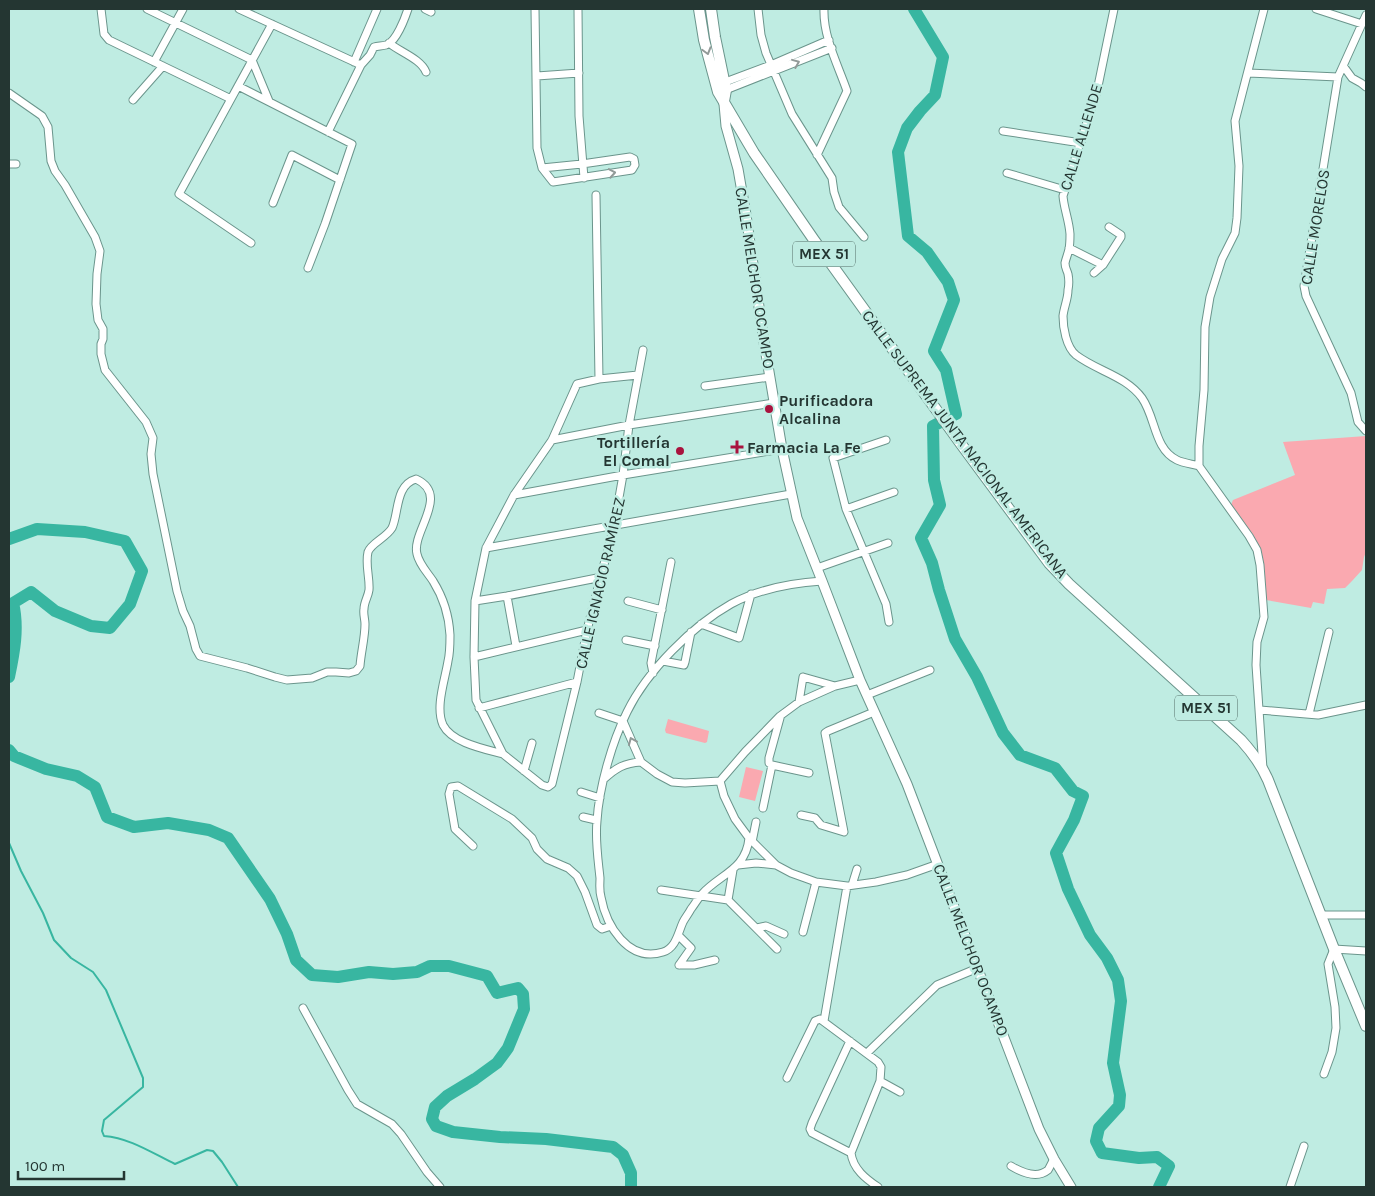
<svg xmlns="http://www.w3.org/2000/svg" width="1375" height="1196" viewBox="0 0 1375 1196" font-family="Karla,sans-serif">
  <style>
    .green { fill: #faa9b0 }
    .lines { fill: none; stroke-linecap: round; stroke-linejoin: round }
    .stream { stroke: #38b6a1; stroke-width: 2 }
    .river { stroke: #38b6a1; stroke-width: 12 }
    .minor-casing { stroke: #6b958c; stroke-width: 9 }
    .tertiary-casing { stroke: #6b958c; stroke-width: 11 }
    .primary-casing { stroke: #6b958c; stroke-width: 12 }
    .minor { stroke: #fff; stroke-width: 7 }
    .tertiary { stroke: #fff; stroke-width: 9 }
    .primary { stroke: #fff; stroke-width: 10 }
    .oneway { stroke: #929a98 }
    .poi-dot { fill: #a9133e; stroke: #bfece2; stroke-width: 2 }
    .labels { text-anchor: middle; dominant-baseline: central; stroke-width: 5; stroke-linejoin: round; paint-order: stroke }
    .shield { fill: #bfece2; stroke: #526d67; stroke-width: 1 }
    .shield-label { font-size: 15px; font-weight: bold; fill: #243632 }
    .street-label { font-size: 16px; fill: #243632; stroke: #bfece2 }
    .poi-label { font-size: 16px; font-weight: bold; fill: #243632; stroke: #bfece2; text-anchor: start }
  </style>
  <rect width="100%" height="100%" fill="#bfece2"/>
  <path class="green" d="M 1366,436 L 1366,552 L 1364,557 L 1362,570 L 1352,581 L 1345,588 L 1327,589 L 1324,604 L 1313,602 L 1311,608 L 1266,600 L 1260,550 L 1251,533 L 1231,505 L 1233,500 L 1295,475 L 1283,442 Z
    M 668,719 L 709,731 L 707,742 L 705,743 L 666,733 L 665,730 Z
    M 746,767 L 763,771 L 755,801 L 739,797 Z"/>
  <g class="lines">
    <path class="stream" d="M 9,843 L 21,871 L 43,913 L 54,940 L 71,958 L 93,972 L 106,990 L 143,1078 L 143,1087 L 104,1120 L 102,1131 L 104,1136 C 130,1138 152,1153 175,1164 L 207,1150 L 213,1151 L 222,1162 L 238,1187"/>
    <path class="river" d="M 914,9 L 943,57 L 935,95 L 920,111 L 907,128 L 898,152 L 908,236 L 927,252 L 948,282 L 954,300 L 934,351 L 946,370 L 956,414 L 933,426 L 934,480 L 940,505 L 921,538 L 932,563 L 939,590 L 955,639 L 977,677 L 1003,733 L 1020,755 L 1055,768 L 1073,791 L 1083,796 L 1074,820 L 1056,853 L 1068,889 L 1090,935 L 1107,958 L 1118,980 L 1121,1001 L 1113,1063 L 1120,1095 L 1119,1106 L 1099,1128 L 1096,1141 L 1102,1153 L 1139,1158 L 1157,1157 L 1169,1166 L 1159,1187
      M 9,539 L 37,529 L 85,532 L 125,541 L 142,571 L 130,604 L 110,628 L 91,626 L 55,611 L 31,592 L 13,603 C 19,628 14,653 9,677
      M 9,750 L 14,756 L 46,769 L 77,776 L 95,787 L 107,817 L 134,827 L 168,823 L 209,830 L 228,838 L 270,899 L 287,934 L 296,960 L 312,975 L 338,977 L 369,972 L 393,974 L 417,972 L 430,966 L 449,966 L 487,976 L 497,993 L 518,988 L 523,994 L 524,1009 L 508,1048 L 497,1063 L 475,1079 L 447,1096 L 435,1107 L 432,1119 L 436,1126 L 453,1132 L 500,1137 L 546,1139 L 613,1147 L 623,1155 L 631,1173 L 631,1187"/>
    <defs>
      <path id="minor" d="M 101,9 L 104,34 L 109,40 L 231,99
        M 147,9 L 252,60 L 269,101
        M 239,9 L 361,65
        M 425,9 L 431,12
        M 535,9 L 537,148 L 542,168 L 553,182 L 632,170 L 635,165 L 634,159 L 630,157 L 582,164 L 542,168
        M 578,9 L 579,116 L 584,178
        M 758,9 L 761,35 L 766,53 L 792,114 L 832,178 L 834,192 L 839,207 L 864,237
        M 1114,9 L 1097,91 L 1063,196 C 1064,209 1069,220 1070,234 C 1070,238 1070,244 1069,249 C 1068,254 1066,258 1065,263 C 1065,268 1067,270 1068,274 C 1069,279 1069,285 1068,290 C 1068,299 1064,307 1063,316 C 1063,327 1066,347 1076,355 C 1097,371 1126,376 1142,398 C 1156,418 1154,449 1177,460 C 1183,463 1192,464 1199,466
        M 1316,9 L 1362,24
        M 1366,15 L 1338,77 L 1304,286 L 1306,296 L 1351,393 L 1358,422 L 1366,431
        M 389,43 C 400,52 421,59 426,72
        M 154,62 L 183,9
        M 354,62 L 377,9
        M 1344,67 L 1352,78 L 1361,83 L 1366,87
        M 1248,73 L 1338,77
        M 537,76 L 579,73
        M 720,84 L 771,65 L 829,40
        M 238,86 L 352,144 L 325,224 L 308,268
        M 723,91 L 832,48
        M 9,93 L 42,116 L 48,127 L 51,161 L 55,171 L 65,185 L 95,237 L 100,251 L 97,274 L 96,304 L 98,320 L 103,329 L 103,339 L 101,344 L 101,354 L 105,370 L 146,422 L 153,438 L 151,454 L 153,474 L 177,591 L 183,611 L 190,626 L 196,649 L 200,656 L 247,668 L 275,677 L 287,680 L 312,678 L 327,672 L 336,672 L 349,673 L 356,671 L 360,666 C 361,652 365,638 365,624 C 365,619 363,614 364,609 C 364,602 368,597 369,590 C 370,578 365,565 368,552 C 371,543 386,538 392,528 C 399,513 395,485 416,479 C 451,495 411,532 417,554 C 419,564 427,572 433,581 C 443,597 449,615 450,635 C 450,643 450,653 448,661 C 445,680 435,707 443,725 C 452,743 485,749 503,754
        M 133,100 L 163,66
        M 1003,131 L 1081,143
        M 328,132 L 361,65 L 370,55 L 374,47 C 378,46 382,46 386,45 C 396,42 405,18 408,9
        M 817,155 L 847,91 C 838,65 823,37 824,9
        M 9,164 L 16,164
        M 1007,173 L 1065,190
        M 596,195 L 599,379
        M 273,203 L 292,155 L 340,180
        M 251,243 L 179,194 L 272,24
        M 1069,248 L 1103,265
        M 1094,273 L 1103,265 L 1121,237 L 1121,235 L 1109,227
        M 638,375 L 599,379 L 577,384 L 552,440 L 514,495 L 486,548 L 475,601 L 474,657 L 476,700 L 503,754 L 542,785 L 548,787 L 552,784 L 577,682 L 587,630 L 614,526 L 623,475 L 629,425 L 643,350
        M 705,386 L 770,377
        M 552,440 L 629,425 L 774,403
        M 886,440 L 833,458 L 846,509 L 886,604 L 889,622
        M 514,495 L 623,475 L 782,449
        M 846,509 L 894,492
        M 486,548 L 791,494
        M 817,568 L 888,543
        M 507,596 L 516,646
        M 475,601 L 507,596 L 602,577
        M 628,601 L 662,610
        M 701,624 L 739,638 L 751,594
        M 626,640 L 655,646
        M 474,657 L 587,630
        M 663,661 L 684,665 L 685,662 L 691,632
        M 653,673 L 651,663 L 671,562
        M 867,695 L 930,670
        M 799,702 L 803,677 L 835,686
        M 479,708 L 577,682
        M 1260,710 L 1318,715 L 1366,705
        M 599,713 L 623,721
        M 1309,714 L 1329,632
        M 780,718 L 769,758 L 769,763 L 772,765 L 809,773
        M 623,721 L 641,762 L 657,774 L 672,782 L 685,783 L 720,781 L 745,752 L 780,716 L 799,702 L 835,686 L 860,680
        M 1263,769 L 1256,665 L 1257,642 L 1264,617 L 1260,565 L 1257,550 L 1249,536 L 1199,466 L 1199,446 L 1204,390 L 1205,327 L 1210,297 L 1222,259 L 1235,233 L 1237,218 L 1239,166 L 1235,121 L 1264,9
        M 524,771 L 532,743
        M 604,779 C 616,768 624,763 641,762
        M 720,781 L 724,796 L 735,819 L 749,838 L 776,865 L 791,873 L 816,882 L 847,886 L 876,882 L 907,875 L 938,864
        M 581,792 L 600,798
        M 763,808 L 772,765
        M 801,815 L 815,818 L 821,825 L 844,832 L 825,733 L 828,731 L 874,712
        M 583,817 L 596,820
        M 749,838 C 746,870 720,874 702,894 C 698,898 695,904 691,909 C 689,913 685,918 683,922 C 678,933 676,948 663,952 C 628,963 606,925 601,897 C 599,890 600,884 600,878 C 598,859 595,840 597,821 C 599,787 612,742 627,712 C 647,671 692,626 731,604 C 759,589 791,583 822,581
        M 752,842 L 756,822
        M 473,846 L 455,829 L 449,794 L 451,787 L 458,786 L 512,819 L 532,838 L 537,849 L 547,859 L 568,868 L 577,876 L 585,892 L 597,925 L 602,929 L 611,926
        M 738,865 L 756,863 L 776,865
        M 852,885 L 857,869
        M 661,890 L 728,900 L 777,949
        M 728,900 L 733,870
        M 1320,915 L 1366,915
        M 757,928 L 766,926 L 784,934
        M 803,932 L 816,882
        M 679,936 L 691,948 L 679,965
        M 679,965 L 694,965 L 715,960
        M 303,1008 L 348,1090 L 357,1104 L 392,1124 L 401,1134 L 427,1172 L 440,1187
        M 824,1021 L 847,886
        M 850,1041 L 812,1123 L 810,1129 L 812,1133 L 851,1153 C 853,1169 866,1179 878,1187
        M 867,1053 L 937,985 L 978,968
        M 1324,1074 L 1332,1052 L 1336,1028 L 1335,1007 L 1328,964 L 1334,949 L 1366,951
        M 787,1078 L 815,1021 L 820,1019 L 878,1062 L 881,1067 L 880,1081 L 851,1153
        M 880,1081 L 900,1092
        M 1011,1166 C 1021,1172 1037,1179 1048,1170 C 1050,1167 1052,1162 1054,1159
        M 1290,1187 L 1304,1146"/>
      <path id="tertiary" d="M 724,104 L 726,126 L 738,169 L 746,215 L 764,342 L 782,449 L 797,518 L 822,581 L 860,680 L 907,784 L 1039,1129 L 1054,1159 L 1071,1187"/>
      <path id="primary" d="M 699,9 L 704,40 L 718,92 L 754,153 L 814,240 L 961,444 L 1049,563 L 1069,584 L 1241,740 C 1252,752 1261,764 1268,780 L 1334,949 L 1366,1026
        M 711,9 L 715,37 L 726,90 L 724,101"/>
    </defs>
    <use href="#minor" class="minor-casing"/>
    <use href="#tertiary" class="tertiary-casing"/>
    <use href="#primary" class="primary-casing"/>
    <use href="#minor" class="minor"/>
    <use href="#tertiary" class="tertiary"/>
    <use href="#primary" class="primary"/>
  </g>
  <defs><path id="oneway-chevron" d="M-2-3.5L2.5 0L-2 3.5" fill="none" stroke-width="1.6" stroke-linecap="round" stroke-linejoin="round" transform="scale(1.25)"/></defs>
  <g class="oneway">
    <use href="#oneway-chevron" transform="translate(707 51) rotate(74)"/>
    <use href="#oneway-chevron" transform="translate(796 63) rotate(-22)"/>
    <use href="#oneway-chevron" transform="translate(612 173) rotate(-10)"/>
    <use href="#oneway-chevron" transform="translate(632 741) rotate(-113)"/>
  </g>
  <g class="poi-dot">
    <circle cx="769" cy="409" r="5"/>
    <path d="M734.5 439.5h5v5h5v5h-5v5h-5v-5h-5v-5h5z"/>
    <circle cx="680" cy="451" r="5"/>
  </g>
  <g class="labels">
    <g class="shield">
      <rect x="793" y="241.5" width="62" height="25" rx="4"/>
      <rect x="1175" y="695.5" width="62" height="25" rx="4"/>
    </g>
    <g class="shield-label">
      <text x="824" y="254">MEX 51</text>
      <text x="1206" y="708">MEX 51</text>
    </g>
    <g class="street-label">
      <text transform="translate(1081 137) rotate(-73)">CALLE ALLENDE</text>
      <text transform="translate(1315 227) rotate(-81)">CALLE MORELOS</text>
      <text transform="translate(755 278) rotate(81)">CALLE MELCHOR OCAMPO</text>
      <text transform="translate(965 444) rotate(53)">CALLE SUPREMA JUNTA NACIONAL AMERICANA</text>
      <text transform="translate(600 583) rotate(-77)">CALLE IGNACIO RAMÍREZ</text>
      <text transform="translate(971 950) rotate(69)">CALLE MELCHOR OCAMPO</text>
    </g>
    <g class="poi-label">
      <text x="779" y="400">Purificadora<tspan x="779" dy="18">Alcalina</tspan></text>
      <text x="670" y="442" text-anchor="end">Tortillería<tspan x="670" dy="18">El Comal</tspan></text>
      <text x="747" y="447">Farmacia La Fe</text>
    </g>
  </g>
  <rect width="1375" height="1196" fill="none" stroke="#243632" stroke-width="20"/>
  <path d="M18 1171v8h106v-8" fill="none" stroke="#243632" stroke-width="2.5"/>
  <text x="25" y="1171" font-size="15" fill="#243632" stroke="#bfece2" stroke-width="4" paint-order="stroke">100 m</text>
</svg>
